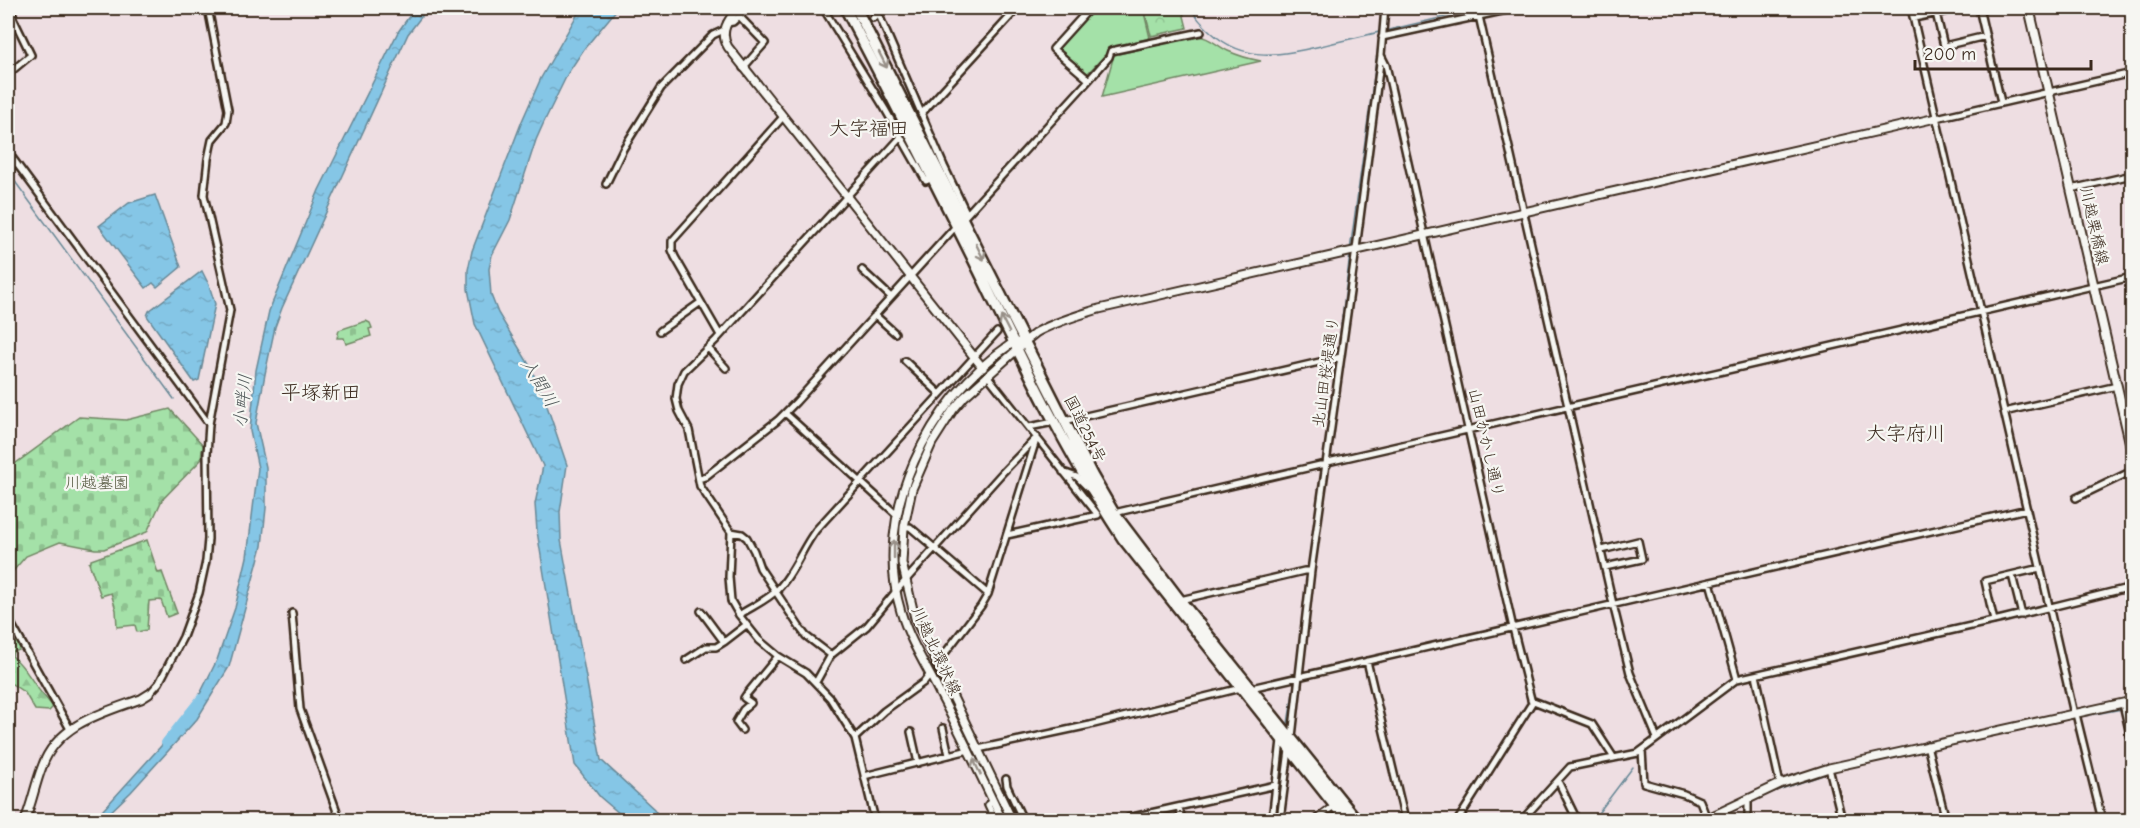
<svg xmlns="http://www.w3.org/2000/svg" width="2140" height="828" viewBox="0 0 2140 828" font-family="'Comic Neue','Klee One',sans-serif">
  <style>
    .grass { fill: #a4e1a8; stroke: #708663; stroke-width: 1.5 }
    .forest { fill: url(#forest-firs); stroke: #708663; stroke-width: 1.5 }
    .cemetery { fill: url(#cemetery-stones); stroke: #708663; stroke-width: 1.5 }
    .park { fill: url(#park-crowns); stroke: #708663; stroke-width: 1.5 }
    .water { fill: url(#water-ripples); stroke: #678896; stroke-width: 1.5 }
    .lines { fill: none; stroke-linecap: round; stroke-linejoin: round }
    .stream { stroke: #678896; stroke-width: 1.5 }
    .river { stroke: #85c6e6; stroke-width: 10 }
    .street-casing { stroke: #3b2a1e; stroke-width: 10 }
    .secondary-casing { stroke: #3b2a1e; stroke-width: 11 }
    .primary-casing { stroke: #3b2a1e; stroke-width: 12 }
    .highway-casing { stroke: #3b2a1e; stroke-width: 14 }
    .street { stroke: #f6f6f2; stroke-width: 5 }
    .secondary { stroke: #f6f6f2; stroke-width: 7 }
    .primary { stroke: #f6f6f2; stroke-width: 8 }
    .highway { stroke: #f6f6f2; stroke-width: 9 }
    .oneway { stroke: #989088 }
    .labels { text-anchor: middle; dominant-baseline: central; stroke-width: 4.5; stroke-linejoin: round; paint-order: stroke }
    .street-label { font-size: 16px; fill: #3b2a1e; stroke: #f6f6f2 }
    .park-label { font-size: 16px; fill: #555840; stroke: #f6f6f2 }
    .water-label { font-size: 18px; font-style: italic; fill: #51595a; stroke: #f6f6f2 }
    .quarter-label { font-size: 20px; fill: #3b2a1e; stroke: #f6f6f2 }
  </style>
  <defs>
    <pattern id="forest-firs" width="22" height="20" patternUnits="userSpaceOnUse" patternTransform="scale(1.5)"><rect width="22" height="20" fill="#a4e1a8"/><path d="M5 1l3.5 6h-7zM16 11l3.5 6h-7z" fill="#8ec190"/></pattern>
    <pattern id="cemetery-stones" width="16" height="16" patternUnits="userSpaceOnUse" patternTransform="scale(1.5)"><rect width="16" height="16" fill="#a4e1a8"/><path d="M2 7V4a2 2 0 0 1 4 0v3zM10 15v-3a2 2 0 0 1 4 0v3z" fill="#8ec190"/></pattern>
    <pattern id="park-crowns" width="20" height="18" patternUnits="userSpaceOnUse" patternTransform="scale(1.5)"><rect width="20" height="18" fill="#a4e1a8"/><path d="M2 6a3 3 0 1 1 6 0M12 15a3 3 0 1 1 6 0" fill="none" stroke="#8ec190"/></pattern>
    <pattern id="water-ripples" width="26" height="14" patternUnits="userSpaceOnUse" patternTransform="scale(1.5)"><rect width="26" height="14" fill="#85c6e6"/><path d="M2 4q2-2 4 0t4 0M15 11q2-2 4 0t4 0" fill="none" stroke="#74aac5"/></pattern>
  </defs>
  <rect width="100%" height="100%" fill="#eedee2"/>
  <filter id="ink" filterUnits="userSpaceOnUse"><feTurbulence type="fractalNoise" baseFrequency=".0167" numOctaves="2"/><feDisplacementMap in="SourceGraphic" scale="12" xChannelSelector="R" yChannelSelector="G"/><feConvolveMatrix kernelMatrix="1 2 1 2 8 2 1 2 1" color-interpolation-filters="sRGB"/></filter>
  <g filter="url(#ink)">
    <path class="grass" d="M 1093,8 L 1143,8 L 1150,38 L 1108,48 L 1107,53 L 1087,74 L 1084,74 L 1057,47 Z
      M 1198,36 C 1210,37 1217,46 1228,51 C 1239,56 1250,59 1261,61 L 1102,97 L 1114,55 Z"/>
    <path class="forest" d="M 14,636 L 21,636 L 25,642 L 19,650 L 13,652 L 12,656 C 26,667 32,683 44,696 C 47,700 50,702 53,707 L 49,711 L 35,710 L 25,693 L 12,684 L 8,686 L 8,641 Z"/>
    <path class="cemetery" d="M 366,321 L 370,323 L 372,328 L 369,329 L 371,336 L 346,344 L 344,338 L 337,338 L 339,330 Z
      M 170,409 L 204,446 L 204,449 L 202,450 L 201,460 L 162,500 L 147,532 L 104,549 L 95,549 L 60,542 L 26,556 L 8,577 L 8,469 L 79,417 L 126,420 Z
      M 147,540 L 158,573 L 162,572 L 177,613 L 167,617 L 161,600 L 149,601 L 147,630 L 137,632 L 135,625 L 117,627 L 116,610 L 111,593 L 101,596 L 89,563 L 91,562 L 91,560 Z"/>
    <path class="park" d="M 1144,8 L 1182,8 L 1187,28 L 1151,36 Z"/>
    <path class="water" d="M 415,8 L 428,8 L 408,34 L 282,308 L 275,327 L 265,374 L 256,423 L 266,467 L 266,508 L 262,546 L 229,667 L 197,719 L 131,792 L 102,820 L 94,820 L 190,714 L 217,660 L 235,608 L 247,557 L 258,468 L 250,431 L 256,370 L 269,311 L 319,190 L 398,32 Z
      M 581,8 L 618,8 L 584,49 L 568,73 L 544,122 L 536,140 L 510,220 L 492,255 L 489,269 L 491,295 L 498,313 L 530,366 L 545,400 L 567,465 L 560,512 L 561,540 L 601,760 L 654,809 L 661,820 L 627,820 L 600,797 L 575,765 L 537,531 L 535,504 L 543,466 L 475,324 L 468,289 L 468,270 L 472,251 L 522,121 L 541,78 Z
      M 155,195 L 181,267 L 157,287 L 153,283 L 146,288 L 99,226 L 129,203 Z
      M 202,271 L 209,285 L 215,304 L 199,380 L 194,382 L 147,316 L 149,311 Z"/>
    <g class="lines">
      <path class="stream" d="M 1191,8 C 1196,18 1203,25 1212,33 C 1245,63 1281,55 1321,46 C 1340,41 1360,37 1379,32
        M 1384,31 L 1483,8
        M 8,172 L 174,399
        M 1350,250 L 1380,32
        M 1327,437 L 1350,254
        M 1296,675 L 1305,602
        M 2126,708 L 2132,706
        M 2079,717 L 2122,709
        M 1288,723 L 1295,680
        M 1959,743 L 2075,718
        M 1833,771 L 1852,766
        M 1749,803 L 1778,790 L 1829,773
        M 1276,820 L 1284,755
        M 1593,820 L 1633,767
        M 1713,820 L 1745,805"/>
      <path class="river" d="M 166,743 L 201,699"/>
      <defs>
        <path id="street" d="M 823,8 L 885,109 L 926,181 L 933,178
          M 876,8 L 944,166 L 967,214
          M 1911,8 L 2074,714
          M 1979,8 L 2001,102
          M 1936,13 L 1944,46 L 1986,36
          M 739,16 L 765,43 L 743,68
          M 1479,16 L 1613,604 L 1630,673 L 1657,738
          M 873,18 L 883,8
          M 1914,18 L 1962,8
          M 727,23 L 733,22 L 748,8
          M 1382,37 L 1516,8
          M 1381,55 L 1386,65 L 1513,628 L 1532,703 L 1458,820
          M 8,74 L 31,55 L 13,18 L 12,8
          M 1089,80 L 1053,49 L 1090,8
          M 921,114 L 1018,8
          M 1936,118 L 2132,73
          M 8,152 L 209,424
          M 606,184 L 623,149 L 661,88 L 713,35 L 724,30
          M 2071,189 L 2132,175
          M 862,270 L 891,297
          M 875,315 L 895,333
          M 660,331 L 701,302
          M 720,335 L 675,257 L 672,250 L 672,241 L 783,117
          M 708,348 L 726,368
          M 905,361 L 940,394
          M 987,375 L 1098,515 L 1007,535
          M 2004,412 L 2117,386
          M 785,413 L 897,515
          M 1064,421 L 1341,357
          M 1029,427 L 1054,422
          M 1328,462 L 2132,277
          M 1063,472 L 1077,477 L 1092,492
          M 699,479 L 705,477 L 778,420 L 796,402 L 1089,80 L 1109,57 L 1111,51 L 1201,32
          M 2076,498 L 2132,471
          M 1114,513 L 1320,465 L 1327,465
          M 904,527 L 910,527 L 988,594
          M 731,532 L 742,534 L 747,538 L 754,551 L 760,568 L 800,628 L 806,636 L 831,655
          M 1602,550 L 1638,541 L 1642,559 L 1605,567
          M 2012,575 L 2022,615
          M 1710,582 L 1737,679
          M 1180,600 L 1304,571 L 1311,571
          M 701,611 L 724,642 L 746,625
          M 292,613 L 300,709 L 340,820
          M 739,615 C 751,607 768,600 778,589 C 794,573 802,548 816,530 L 997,332
          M 8,618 L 70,729
          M 1994,621 L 1985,581 L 2040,568
          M 686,660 L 706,647 L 716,647 L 724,642
          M 1367,661 L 1405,820
          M 936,665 L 981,606 L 988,594 L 1037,437
          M 1756,675 L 1780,784
          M 816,682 L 831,655 L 867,626 L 897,590 L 1003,472 L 1037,437
          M 1251,688 L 2027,509
          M 149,694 L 159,683 L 183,637 L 199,593 L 206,561 L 208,539 L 207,454 L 209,424 L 230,310 L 204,195 L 208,159 L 212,140 L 226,123 L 228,110 L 208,8
          M 1531,700 L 1592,724 L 1614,758
          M 2123,704 L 2132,743
          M 2076,714 L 2102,820
          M 943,728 L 949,755
          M 742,730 L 736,722 L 743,710 L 751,703 L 744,698 L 746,695 L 778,656
          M 911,732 L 918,763
          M 1292,737 L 1311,571 L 1356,249 L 1381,55 L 1385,8
          M 855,738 L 884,711 L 924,682 L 930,674
          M 1927,745 L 1946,820
          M 978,749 L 1090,725 L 1241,688
          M 1642,750 L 1644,783 L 1684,794 L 1700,801 L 1707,819
          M 1829,768 L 1842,820
          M 864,776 L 969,750
          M 1006,779 L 1007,786 L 1023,820
          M 1558,781 L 1577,820
          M 1748,799 L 1748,820
          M 993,801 L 988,805 L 995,820
          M 1179,807 L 1182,820
          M 875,820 L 855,738 L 830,698 L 806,673 L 778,656 L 759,640 L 739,615 L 731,601 L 729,577 L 731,532 L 700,486 L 689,430 L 679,411 L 676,399 L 678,384 L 684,371 L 716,340 L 901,137
          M 1129,820 L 1128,818 L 1137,816 L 1276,785
          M 1272,820 L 1281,740
          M 1280,820 L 1289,750
          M 1315,820 L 1334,806
          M 1522,820 L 1570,767 L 1638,753 L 1737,679 L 2002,619 L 2132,587"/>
        <path id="secondary" d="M 738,8 C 728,20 719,32 728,47 L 983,368
          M 25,820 C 32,803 35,785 42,767 C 57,724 102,713 141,699 L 149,694
          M 1002,820 C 982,778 962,736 940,694 C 927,667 910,642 901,612 C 871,514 929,399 1011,344 C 1016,341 1020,343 1024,341 C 1030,339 1034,333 1039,331 C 1058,321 1079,315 1099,309 L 1936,118
          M 1012,820 L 915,618 L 902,563 L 904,527 L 912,489 L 932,443 L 953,410 L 964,397 L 1020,347
          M 1704,820 L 1780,784 L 1829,768 L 2132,701"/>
        <path id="primary" d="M 2029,8 L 2132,451"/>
        <path id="highway" d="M 845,8 C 891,95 935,183 979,271 C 1023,362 1067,454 1123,539 L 1346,820
          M 856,8 L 1048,388 L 1092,475 L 1114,513 L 1180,600 L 1357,820"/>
      </defs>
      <use href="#street" class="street-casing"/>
      <use href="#secondary" class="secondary-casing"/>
      <use href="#primary" class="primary-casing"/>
      <use href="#highway" class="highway-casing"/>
      <use href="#street" class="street"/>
      <use href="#secondary" class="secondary"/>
      <use href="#primary" class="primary"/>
      <use href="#highway" class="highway"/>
    </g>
    <defs><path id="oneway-shaft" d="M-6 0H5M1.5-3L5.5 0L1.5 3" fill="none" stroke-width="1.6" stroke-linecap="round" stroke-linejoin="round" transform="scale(1.5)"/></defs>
    <g class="oneway">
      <use href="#oneway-shaft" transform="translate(883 60) rotate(63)"/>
      <use href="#oneway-shaft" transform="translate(980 252) rotate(64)"/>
      <use href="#oneway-shaft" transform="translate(1005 324) rotate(-117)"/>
      <use href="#oneway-shaft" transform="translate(894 549) rotate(-90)"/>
      <use href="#oneway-shaft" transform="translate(977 767) rotate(-115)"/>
    </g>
  </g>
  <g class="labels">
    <g class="street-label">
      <text transform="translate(2094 226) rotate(77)">川越栗橋線</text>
      <text transform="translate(1326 372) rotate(-82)">北山田桜堤通り</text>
      <text transform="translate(1085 429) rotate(63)">国道254号</text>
      <text transform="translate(1486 443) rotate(77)">山田かかし通り</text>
      <text transform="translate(936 651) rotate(65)">川越北環状線</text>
    </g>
    <g class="park-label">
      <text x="97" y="483">川越墓園</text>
    </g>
    <g class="water-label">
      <text transform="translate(539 383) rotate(59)">入間川</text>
      <text transform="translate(243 401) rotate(-84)">小畔川</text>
    </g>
    <g class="quarter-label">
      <text x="869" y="128">大字福田</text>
      <text x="321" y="392">平塚新田</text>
      <text x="1906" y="433">大字府川</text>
    </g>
  </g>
  <rect width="2140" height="828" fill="none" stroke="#f6f6f2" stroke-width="30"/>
  <rect x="15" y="15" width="2110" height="798" fill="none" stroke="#3b2a1e" stroke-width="2" filter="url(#ink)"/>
  <path d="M1915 60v9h176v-9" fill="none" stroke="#3b2a1e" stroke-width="3"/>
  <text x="1924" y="60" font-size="18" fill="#3b2a1e" stroke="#f6f6f2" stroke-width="4.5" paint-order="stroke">200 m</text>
</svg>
